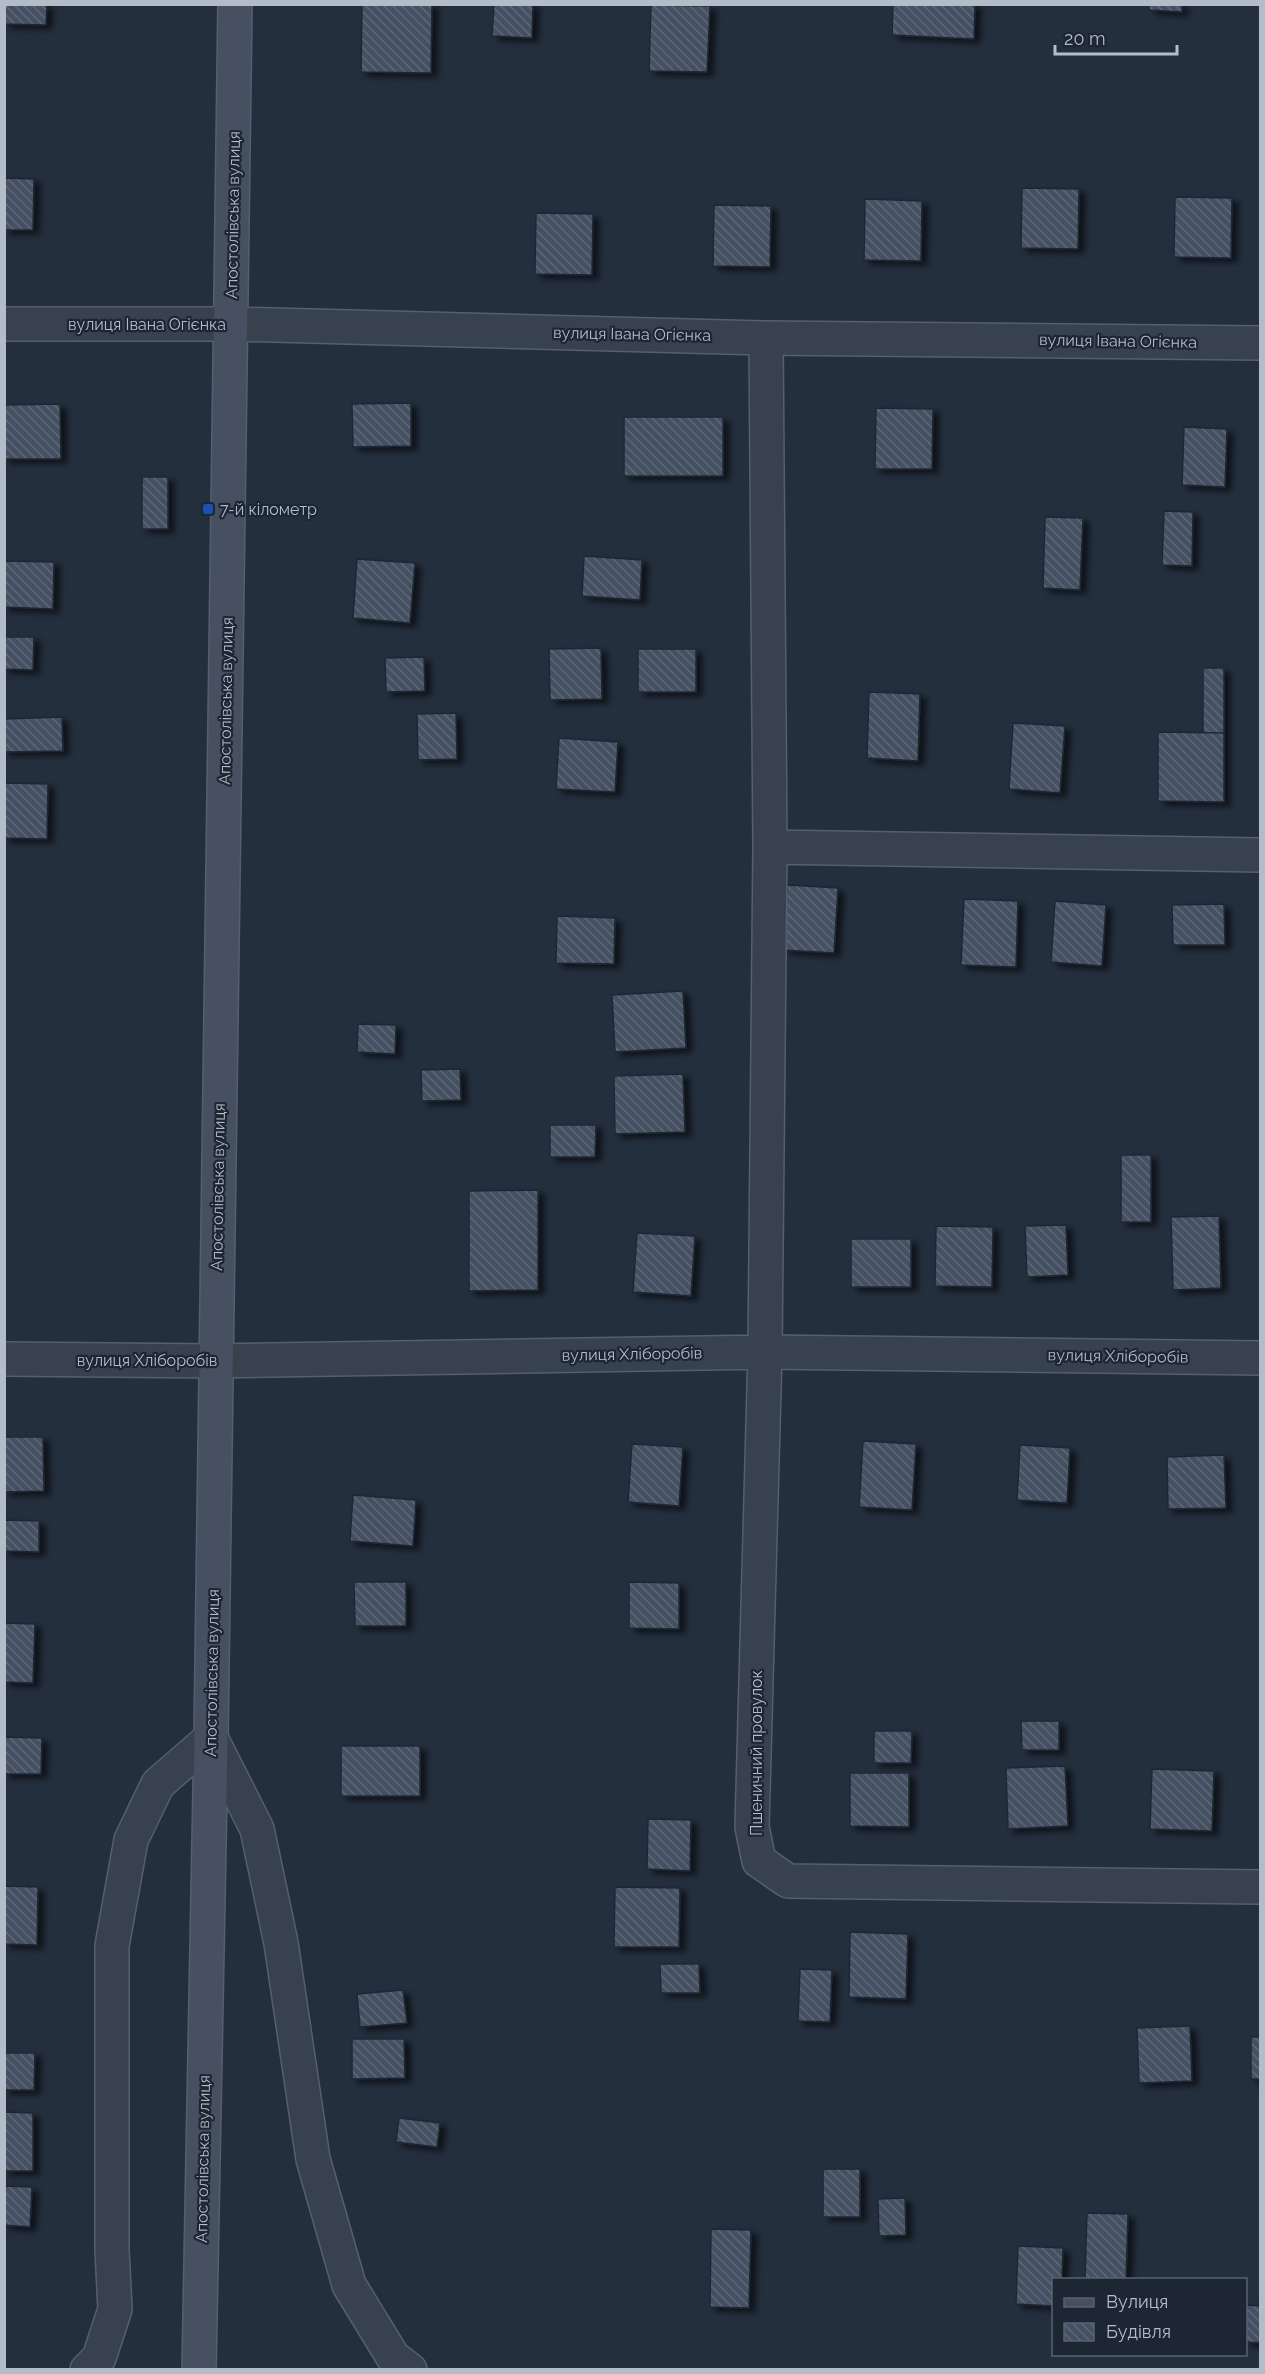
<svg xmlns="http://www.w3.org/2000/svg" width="1265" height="2374" viewBox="0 0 1265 2374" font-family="Raleway,sans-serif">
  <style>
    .building { fill: url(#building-back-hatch); stroke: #1f2835; stroke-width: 1.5; filter: url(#shadow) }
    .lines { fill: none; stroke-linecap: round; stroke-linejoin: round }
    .street-casing { stroke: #565f6c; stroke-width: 36 }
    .secondary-casing { stroke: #565f6c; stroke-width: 36 }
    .street { stroke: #38414e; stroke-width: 33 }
    .secondary { stroke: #465061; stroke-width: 33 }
    .transit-dot { fill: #1a4fb4; stroke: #1d2633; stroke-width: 2 }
    .labels { text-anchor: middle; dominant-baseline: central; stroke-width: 4.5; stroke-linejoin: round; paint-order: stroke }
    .street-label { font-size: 16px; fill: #b4bcc9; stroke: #1d2633 }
    .poi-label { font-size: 16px; fill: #b4bcc9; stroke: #1d2633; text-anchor: start }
  </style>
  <defs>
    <pattern id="building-back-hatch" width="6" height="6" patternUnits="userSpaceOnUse" patternTransform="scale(1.5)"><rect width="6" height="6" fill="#455162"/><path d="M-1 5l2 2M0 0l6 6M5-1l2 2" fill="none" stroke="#5d6877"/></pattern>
    <filter id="shadow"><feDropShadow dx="6" dy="4" stdDeviation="3" flood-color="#0009"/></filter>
  </defs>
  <rect width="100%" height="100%" fill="#242f3e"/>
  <path class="building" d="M 4,4 L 47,4 L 46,25 L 4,24 Z
    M 362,4 L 432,4 L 431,73 L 361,72 Z
    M 494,4 L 533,4 L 532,38 L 492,36 Z
    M 893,4 L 975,4 L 974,39 L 892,35 Z
    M 1149,4 L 1182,4 L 1182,12 L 1149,10 Z
    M 651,5 L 710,6 L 707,72 L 649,71 Z
    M 4,178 L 34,179 L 33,230 L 4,230 Z
    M 1022,188 L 1079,189 L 1078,249 L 1021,248 Z
    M 1175,197 L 1232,198 L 1231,258 L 1174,257 Z
    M 865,199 L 922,201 L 921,261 L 864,260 Z
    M 714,205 L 771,206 L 770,267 L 713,266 Z
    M 536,213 L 593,214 L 592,275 L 535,274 Z
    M 411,403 L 411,446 L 353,447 L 352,404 Z
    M 60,404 L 61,459 L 4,459 L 4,405 Z
    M 876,408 L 933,409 L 932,469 L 875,469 Z
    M 624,417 L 723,417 L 723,476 L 624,476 Z
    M 1184,427 L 1227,429 L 1225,487 L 1182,485 Z
    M 142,477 L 168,477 L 168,529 L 142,529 Z
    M 1164,511 L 1193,512 L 1192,566 L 1162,565 Z
    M 1045,517 L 1083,518 L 1080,590 L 1043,588 Z
    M 584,556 L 642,560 L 640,600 L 582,596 Z
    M 357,559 L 415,563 L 410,623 L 353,618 Z
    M 4,561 L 54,562 L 53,609 L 4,607 Z
    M 4,637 L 34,637 L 33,670 L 4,669 Z
    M 601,648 L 602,699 L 550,700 L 549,649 Z
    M 638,649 L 696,649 L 696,692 L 638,692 Z
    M 424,657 L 425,691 L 386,692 L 385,658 Z
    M 1203,668 L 1224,668 L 1224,733 L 1203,733 Z
    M 869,692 L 920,694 L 918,761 L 867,758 Z
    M 456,713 L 457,759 L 418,760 L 417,714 Z
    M 62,717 L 63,751 L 4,752 L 4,719 Z
    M 1013,723 L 1065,726 L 1060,793 L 1009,789 Z
    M 1158,732 L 1224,733 L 1224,802 L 1158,801 Z
    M 559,738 L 618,742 L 615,792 L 556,789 Z
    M 4,783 L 48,784 L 47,839 L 4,838 Z
    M 787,885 L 838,888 L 834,953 L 784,950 Z
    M 964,899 L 1018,901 L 1016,967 L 961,965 Z
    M 1055,901 L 1106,905 L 1102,966 L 1051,962 Z
    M 1224,904 L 1225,945 L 1173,945 L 1172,905 Z
    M 557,916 L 615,918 L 614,964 L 556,963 Z
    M 683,991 L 686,1048 L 615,1052 L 612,995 Z
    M 358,1024 L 396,1025 L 395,1054 L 357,1052 Z
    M 460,1069 L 461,1100 L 422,1101 L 421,1070 Z
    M 683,1074 L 685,1132 L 615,1134 L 614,1076 Z
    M 550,1125 L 596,1125 L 595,1157 L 550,1157 Z
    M 1121,1155 L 1151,1155 L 1151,1222 L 1121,1222 Z
    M 538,1190 L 538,1290 L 469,1291 L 469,1191 Z
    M 1219,1216 L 1221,1288 L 1173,1290 L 1171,1217 Z
    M 1066,1225 L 1068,1275 L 1027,1277 L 1025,1226 Z
    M 936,1226 L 993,1227 L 992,1287 L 935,1286 Z
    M 637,1233 L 695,1236 L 691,1296 L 633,1292 Z
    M 851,1239 L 911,1239 L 911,1287 L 851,1287 Z
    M 4,1437 L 43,1437 L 44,1491 L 4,1492 Z
    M 863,1441 L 916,1444 L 912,1510 L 859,1507 Z
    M 632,1444 L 683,1447 L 679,1506 L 628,1502 Z
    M 1020,1445 L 1070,1448 L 1067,1503 L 1017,1500 Z
    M 1224,1455 L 1226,1508 L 1168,1509 L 1167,1457 Z
    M 353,1495 L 416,1500 L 413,1546 L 350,1541 Z
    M 4,1520 L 39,1521 L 39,1552 L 4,1551 Z
    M 354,1582 L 406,1582 L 406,1626 L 355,1626 Z
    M 629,1582 L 679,1583 L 679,1629 L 629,1628 Z
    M 4,1623 L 35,1624 L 33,1683 L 4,1682 Z
    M 1021,1721 L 1059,1721 L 1059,1750 L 1022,1750 Z
    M 874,1731 L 912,1731 L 911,1763 L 874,1763 Z
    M 4,1737 L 42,1738 L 41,1774 L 4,1774 Z
    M 341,1746 L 420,1746 L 420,1796 L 341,1796 Z
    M 1065,1766 L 1068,1826 L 1008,1829 L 1006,1768 Z
    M 1152,1769 L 1214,1771 L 1212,1831 L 1150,1829 Z
    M 850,1773 L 909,1773 L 909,1827 L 850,1826 Z
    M 648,1819 L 691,1820 L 690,1871 L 647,1869 Z
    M 4,1886 L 38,1887 L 37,1945 L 4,1944 Z
    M 615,1887 L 680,1888 L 679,1947 L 614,1947 Z
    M 850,1932 L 908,1934 L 906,1999 L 849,1997 Z
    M 660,1964 L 699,1964 L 700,1993 L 661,1993 Z
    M 800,1969 L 832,1970 L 830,2022 L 798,2021 Z
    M 403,1990 L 407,2023 L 360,2027 L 357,1994 Z
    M 1190,2026 L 1192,2081 L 1139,2083 L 1137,2028 Z
    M 1251,2037 L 1260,2037 L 1260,2079 L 1251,2079 Z
    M 352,2039 L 404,2039 L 405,2078 L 352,2079 Z
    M 4,2053 L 35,2053 L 34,2090 L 4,2090 Z
    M 4,2112 L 33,2113 L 33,2171 L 4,2171 Z
    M 399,2118 L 440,2123 L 437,2147 L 396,2142 Z
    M 823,2169 L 860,2169 L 860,2217 L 823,2217 Z
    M 4,2186 L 32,2187 L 30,2227 L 4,2225 Z
    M 905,2198 L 906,2235 L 879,2236 L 878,2199 Z
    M 1087,2213 L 1128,2214 L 1126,2280 L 1085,2280 Z
    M 711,2229 L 751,2230 L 749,2308 L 710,2307 Z
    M 1018,2246 L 1063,2248 L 1062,2280 L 1054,2280 L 1054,2306 L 1016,2304 Z
    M 1246,2305 L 1260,2306 L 1260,2343 L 1246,2342 Z"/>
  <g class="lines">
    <defs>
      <path id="street" d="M 4,324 L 231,324 L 766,338 L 1260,343
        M 766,338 L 770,847 L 765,1352 L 752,1827 L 759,1861 L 788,1881 L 1260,1887
        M 770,847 L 1260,855
        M 4,1359 L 215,1361 L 765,1352 L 1260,1358
        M 87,2370 L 99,2358 L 115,2309 L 112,2250 L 112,1946 L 131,1840 L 158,1784 L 211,1738 L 257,1829 L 281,1943 L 313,2159 L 349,2285 L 393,2357 L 410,2370"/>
      <path id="secondary" d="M 199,2370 L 211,1738 L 235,4"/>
    </defs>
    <use href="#street" class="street-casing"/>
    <use href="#secondary" class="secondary-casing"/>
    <use href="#street" class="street"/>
    <use href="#secondary" class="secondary"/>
  </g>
  <rect class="transit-dot" x="202" y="503" width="12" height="12" rx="3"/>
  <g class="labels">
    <g class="street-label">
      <text transform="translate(233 215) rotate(-89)">Апостолівська вулиця</text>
      <text x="147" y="324">вулиця Івана Огієнка</text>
      <text transform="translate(632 334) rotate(1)">вулиця Івана Огієнка</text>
      <text transform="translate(1118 341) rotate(1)">вулиця Івана Огієнка</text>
      <text transform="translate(226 701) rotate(-89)">Апостолівська вулиця</text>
      <text transform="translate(218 1187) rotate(-89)">Апостолівська вулиця</text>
      <text transform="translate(632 1354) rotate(-1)">вулиця Хліборобів</text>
      <text transform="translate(1118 1356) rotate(1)">вулиця Хліборобів</text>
      <text x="147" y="1360">вулиця Хліборобів</text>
      <text transform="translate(212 1673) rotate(-89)">Апостолівська вулиця</text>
      <text transform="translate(756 1753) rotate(-90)">Пшеничний провулок</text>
      <text transform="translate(203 2159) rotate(-89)">Апостолівська вулиця</text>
    </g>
    <g class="poi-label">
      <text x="220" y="509">7-й кілометр</text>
    </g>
  </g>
  <rect width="1265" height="2374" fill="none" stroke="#b4bcc9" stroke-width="12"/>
  <rect x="1052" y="2278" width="195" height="78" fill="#1d2633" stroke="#59626f" stroke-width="1.5"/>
  <rect x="1064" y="2298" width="30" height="9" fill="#465061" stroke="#59626f" stroke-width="1.5"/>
  <text x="1106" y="2308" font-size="18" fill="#b4bcc9">Вулиця</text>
  <rect x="1064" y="2323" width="30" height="18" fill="url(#building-back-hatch)" stroke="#59626f" stroke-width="1.5"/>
  <text x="1106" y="2338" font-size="18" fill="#b4bcc9">Будівля</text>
  <path d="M1055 45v9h122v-9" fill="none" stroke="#b4bcc9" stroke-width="3"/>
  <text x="1064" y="45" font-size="18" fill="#b4bcc9" stroke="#1d2633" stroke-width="4.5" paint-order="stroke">20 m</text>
</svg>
